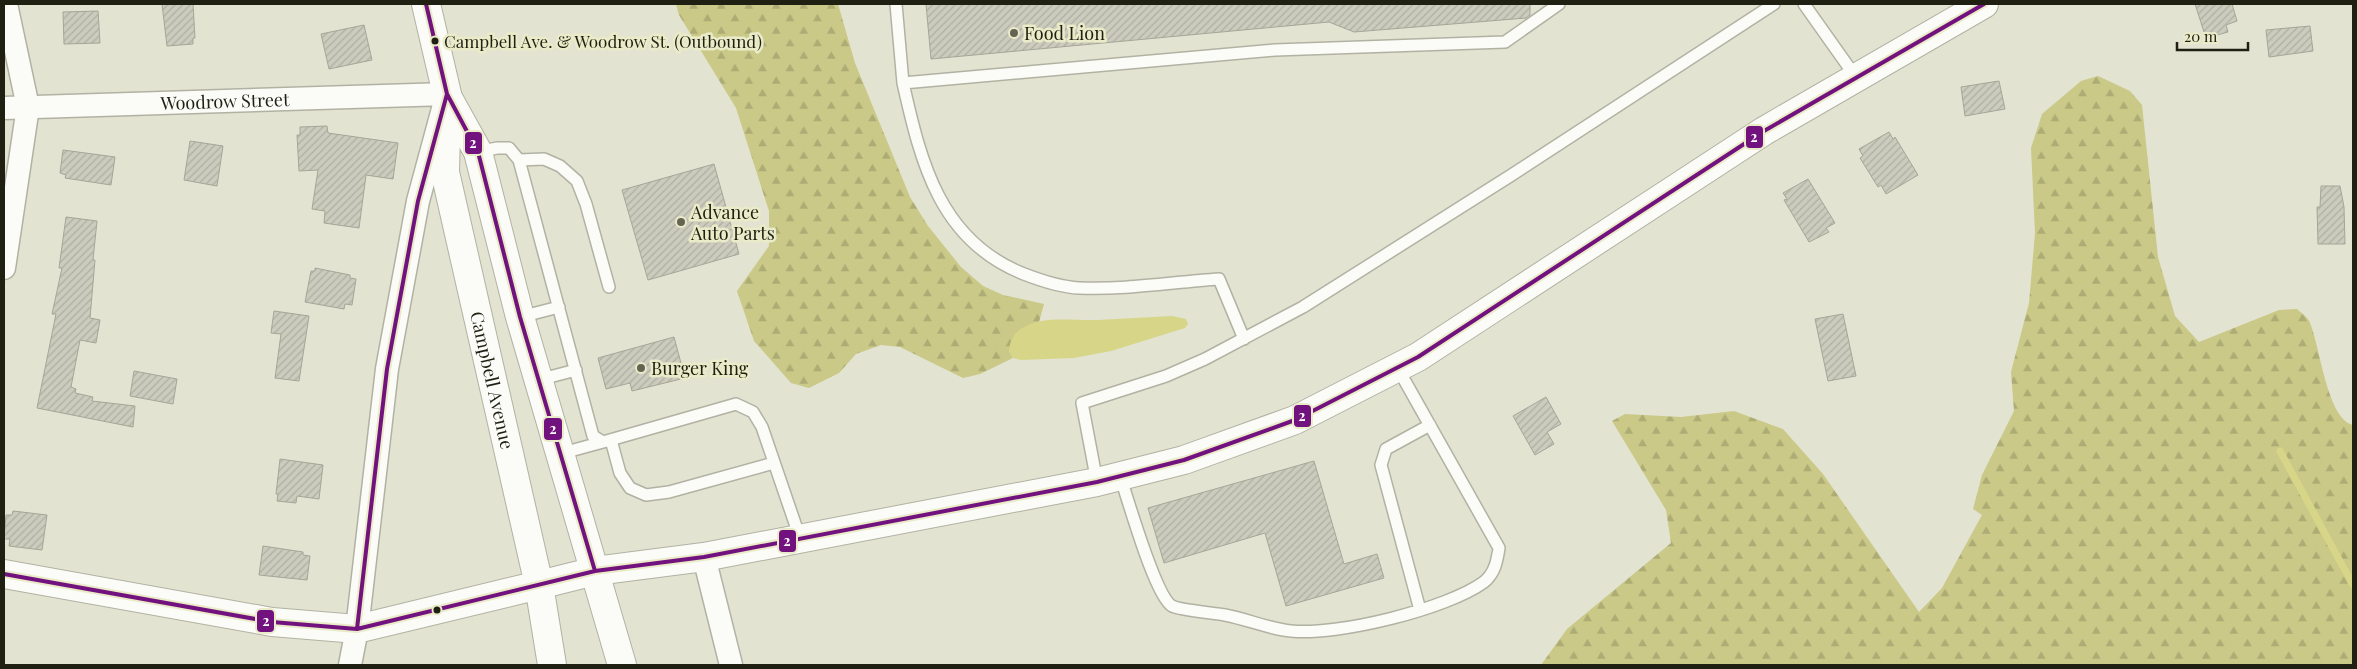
<svg xmlns="http://www.w3.org/2000/svg" width="2357" height="669" viewBox="0 0 2357 669" font-family="'Playfair Display',serif">
  <style>
    .forest { fill: url(#forest-firs) }
    .water { fill: #d7d688 }
    .lines { fill: none; stroke-linecap: round; stroke-linejoin: round }
    .stream { stroke: #d7d688; stroke-width: 7 }
    .building { fill: url(#building-hatch); stroke: #a6a698 }
    .service-casing { stroke: #b2b2a3; stroke-width: 14 }
    .minor-casing { stroke: #b2b2a3; stroke-width: 25 }
    .tertiary-casing { stroke: #b2b2a3; stroke-width: 30 }
    .secondary-casing { stroke: #b2b2a3; stroke-width: 30 }
    .primary-casing { stroke: #b2b2a3; stroke-width: 30 }
    .service { stroke: #fbfbf8; stroke-width: 11 }
    .minor { stroke: #fbfbf8; stroke-width: 22 }
    .tertiary { stroke: #fbfbf8; stroke-width: 28 }
    .secondary { stroke: #fbfbf8; stroke-width: 28 }
    .primary { stroke: #fbfbf8; stroke-width: 28 }
    .bus-1-casing { stroke: #eaebc8; stroke-width: 8 }
    .bus-1 { stroke: #72127e; stroke-width: 4 }
    .poi-dot { fill: #636454; stroke: #eaebc8; stroke-width: 2 }
    .bus-dot { fill: #1f1f12; stroke: #eaebc8; stroke-width: 2 }
    .labels { text-anchor: middle; dominant-baseline: central; stroke-width: 5; stroke-linejoin: round; paint-order: stroke }
    .bus-label { font-size: 17px; fill: #1f1f12; stroke: #eaebc8; text-anchor: start }
    .poi-label { font-size: 18px; fill: #1f1f12; stroke: #eaebc8; text-anchor: start }
    .street-label { font-size: 18px; fill: #1f1f12; stroke: #eaebc8 }
    .line-badge { stroke: #eaebc8; stroke-width: 2 }
    .badge-label { font-size: 14px; text-anchor: middle; font-weight: bold; fill: #fff }
  </style>
  <defs>
    <pattern id="forest-firs" width="22" height="20" patternUnits="userSpaceOnUse" patternTransform="scale(1.25)"><rect width="22" height="20" fill="#cac987"/><path d="M5 1l3.5 6h-7zM16 11l3.5 6h-7z" fill="#adac74"/></pattern>
    <pattern id="building-hatch" width="6" height="6" patternUnits="userSpaceOnUse" patternTransform="scale(1.25)"><rect width="6" height="6" fill="#cbccbd"/><path d="M-1 1l2-2M0 6l6-6M5 7l2-2" fill="none" stroke="#aeafa1"/></pattern>
  </defs>
  <rect width="100%" height="100%" fill="#e2e3d0"/>
  <path class="forest" d="M 676,4 L 838,4 L 855,63 L 910,197 L 928,226 L 961,267 L 983,286 L 1003,295 L 1044,304 L 1039,322 L 1022,328 L 1009,351 L 1013,358 L 980,374 L 963,378 L 900,347 L 881,345 L 856,354 L 839,373 L 809,388 L 791,383 L 754,341 L 737,291 L 769,246 L 769,211 L 736,108 L 679,15 Z
    M 2098,76 L 2130,91 L 2142,105 L 2158,257 L 2175,316 L 2199,342 L 2279,310 L 2297,309 C 2301,313 2308,317 2310,323 C 2320,346 2327,419 2353,425 L 2353,665 L 1541,665 L 1567,629 L 1671,543 L 1666,510 L 1612,421 L 1625,414 L 1681,417 L 1734,411 L 1783,429 L 1823,474 L 1919,612 L 1942,588 L 1982,515 L 1973,509 L 1982,475 L 2014,411 L 2011,372 L 2029,303 L 2035,233 L 2031,148 L 2042,114 L 2081,81 Z"/>
  <path class="water" d="M 1172,316 L 1186,319 L 1188,324 L 1185,328 L 1111,351 L 1074,358 L 1021,360 L 1013,358 L 1009,351 C 1010,341 1013,334 1022,328 C 1043,315 1074,321 1098,320 C 1122,319 1147,317 1172,316 Z"/>
  <g class="lines">
    <path class="stream" d="M 2280,451 L 2353,585"/>
  </g>
  <path class="building" d="M 162,4 L 193,4 L 195,38 L 193,38 L 193,44 L 167,46 Z
    M 926,4 L 1530,4 L 1530,15 L 1526,18 L 1354,32 L 1329,22 L 931,59 Z
    M 2195,4 L 2232,4 L 2237,21 L 2226,25 L 2228,32 L 2206,38 Z
    M 98,11 L 100,43 L 64,44 L 63,12 Z
    M 364,25 L 372,60 L 329,69 L 321,34 Z
    M 2310,26 L 2313,51 L 2269,57 L 2266,30 Z
    M 1999,81 L 2005,109 L 1965,116 L 1961,87 Z
    M 327,126 L 328,133 L 398,143 L 393,179 L 366,175 L 359,228 L 324,223 L 325,211 L 312,209 L 318,170 L 299,171 L 297,135 L 300,135 L 300,127 Z
    M 1889,132 L 1893,139 L 1895,137 L 1918,175 L 1886,194 L 1881,185 L 1878,187 L 1860,158 L 1863,156 L 1859,149 Z
    M 190,141 L 223,146 L 217,186 L 184,180 Z
    M 63,150 L 115,157 L 111,185 L 65,178 L 66,175 L 60,173 Z
    M 714,164 L 739,254 L 648,280 L 622,190 Z
    M 1808,179 L 1835,223 L 1826,228 L 1829,232 L 1809,242 L 1784,200 L 1787,199 L 1783,193 Z
    M 2321,186 L 2340,186 L 2344,207 L 2345,244 L 2318,244 L 2317,207 L 2320,207 Z
    M 66,217 L 97,221 L 93,260 L 95,260 L 90,318 L 100,320 L 96,343 L 80,340 L 71,387 L 76,389 L 75,393 L 93,397 L 92,401 L 135,406 L 133,427 L 37,408 L 56,314 L 52,314 L 62,268 L 59,268 Z
    M 315,268 L 350,275 L 350,278 L 356,279 L 352,305 L 345,304 L 344,309 L 305,302 L 311,271 L 315,271 Z
    M 274,311 L 309,316 L 299,381 L 275,378 L 281,334 L 271,333 Z
    M 1843,314 L 1856,376 L 1828,381 L 1815,319 Z
    M 674,337 L 685,378 L 632,391 L 630,383 L 606,389 L 598,358 Z
    M 134,371 L 177,379 L 173,404 L 130,396 Z
    M 1546,397 L 1561,424 L 1547,432 L 1554,444 L 1535,455 L 1513,416 Z
    M 280,459 L 323,465 L 319,499 L 297,496 L 296,503 L 277,501 L 278,494 L 276,494 Z
    M 1314,461 L 1344,564 L 1377,554 L 1384,578 L 1286,606 L 1265,533 L 1164,563 L 1148,508 Z
    M 13,511 L 47,515 L 42,550 L 9,546 L 10,539 L 4,539 L 6,515 L 12,515 Z
    M 263,546 L 303,552 L 303,555 L 310,556 L 307,580 L 259,575 Z"/>
  <g class="lines">
    <defs>
      <path id="service" d="M 896,4 L 903,83
        M 1804,4 L 1855,76
        M 478,152 L 497,148 L 509,148 L 519,160 L 593,436 L 603,442 L 736,404 L 753,412 L 762,427 L 800,538
        M 519,160 L 544,159 L 560,166 L 577,181 L 586,204 L 609,287
        M 520,317 L 559,307
        M 1244,339 L 1219,279 C 1173,282 1125,290 1079,288 C 1060,287 1042,281 1024,274 C 940,241 921,163 903,83 L 1275,50 L 1505,42 L 1559,4
        M 538,380 L 576,370
        M 611,440 L 620,473 L 630,488 L 646,495 L 669,492 L 774,463
        M 559,454 L 603,442
        M 1120,476 C 1128,499 1155,596 1172,606 C 1179,610 1214,613 1225,615 C 1247,619 1269,629 1291,631 C 1337,636 1447,609 1484,582 C 1495,573 1497,561 1499,548 L 1397,367
        M 1097,482 L 1082,403 L 1166,376 L 1205,359 L 1303,307 L 1510,176 L 1774,4
        M 1420,610 L 1381,465 L 1386,449 L 1430,425"/>
      <g id="minor">
        <path id="s1" d="M 4,108 L 447,94 L 418,201 L 387,369 L 357,629 L 350,665"/>
        <path d="M 4,268 L 28,107 L 6,4"/>
        <path d="M 704,557 L 731,665"/>
      </g>
      <path id="tertiary" d="M 4,574 L 272,622 L 357,629 L 539,585"/>
      <path id="secondary" d="M 539,585 L 595,571 L 704,557 L 1097,482 L 1184,460 L 1295,420 L 1418,357 L 1764,131 L 1984,4"/>
      <g id="primary">
        <path id="s2" d="M 426,4 L 447,94 L 445,172 L 539,585 L 552,665"/>
        <path d="M 447,96 L 478,152 L 520,317 L 622,665"/>
      </g>
    </defs>
    <use href="#service" class="service-casing"/>
    <use href="#minor" class="minor-casing"/>
    <use href="#tertiary" class="tertiary-casing"/>
    <use href="#secondary" class="secondary-casing"/>
    <use href="#primary" class="primary-casing"/>
    <use href="#service" class="service"/>
    <use href="#minor" class="minor"/>
    <use href="#tertiary" class="tertiary"/>
    <use href="#secondary" class="secondary"/>
    <use href="#primary" class="primary"/>
    <defs>
      <path id="bus-1" d="M 426,4 L 447,94 L 478,152 L 520,317 L 595,571
        M 4,574 L 272,622 L 357,629 L 595,571 L 704,557 L 1097,482 L 1184,460 L 1295,420 L 1418,357 L 1764,131 L 1984,4
        M 357,629 L 387,369 L 418,201 L 447,94"/>
    </defs>
    <use href="#bus-1" class="bus-1-casing"/>
    <use href="#bus-1" class="bus-1"/>
  </g>
  <g class="poi-dot">
    <circle cx="1014" cy="33" r="5"/>
    <circle cx="681" cy="222" r="5"/>
    <circle cx="641" cy="368" r="5"/>
  </g>
  <g class="bus-dot">
    <circle cx="435" cy="41" r="4.5"/>
    <circle cx="437" cy="610" r="4.5"/>
  </g>
  <g class="labels">
    <g class="bus-label">
      <text x="444" y="41">Campbell Ave. &amp; Woodrow St. (Outbound)</text>
    </g>
    <g class="poi-label">
      <text x="1024" y="33">Food Lion</text>
      <text x="691" y="212">Advance<tspan x="691" dy="21">Auto Parts</tspan></text>
      <text x="651" y="368">Burger King</text>
    </g>
    <g class="street-label">
      <text stroke="none"><textPath href="#s1" startOffset="221">Woodrow Street</textPath></text>
      <text stroke="none"><textPath href="#s2" startOffset="384">Campbell Avenue</textPath></text>
    </g>
  </g>
  <g class="line-badge">
    <rect x="1745" y="125" width="19" height="24" rx="5" fill="#72127e"/>
    <rect x="464" y="131" width="19" height="24" rx="5" fill="#72127e"/>
    <rect x="1293" y="404" width="19" height="24" rx="5" fill="#72127e"/>
    <rect x="543" y="417" width="20" height="24" rx="5" fill="#72127e"/>
    <rect x="778" y="529" width="19" height="24" rx="5" fill="#72127e"/>
    <rect x="256" y="609" width="19" height="24" rx="5" fill="#72127e"/>
  </g>
  <g class="badge-label">
    <text x="1754" y="142">2</text>
    <text x="473" y="148">2</text>
    <text x="1302" y="421">2</text>
    <text x="553" y="434">2</text>
    <text x="787" y="546">2</text>
    <text x="266" y="626">2</text>
  </g>
  <rect width="2357" height="669" fill="none" stroke="#1f1f12" stroke-width="10"/>
  <path d="M2177 42v8h71v-8" fill="none" stroke="#1f1f12" stroke-width="2.5"/>
  <text x="2184" y="42" font-size="15" fill="#1f1f12" stroke="#eaebc8" stroke-width="4" paint-order="stroke">20 m</text>
</svg>
